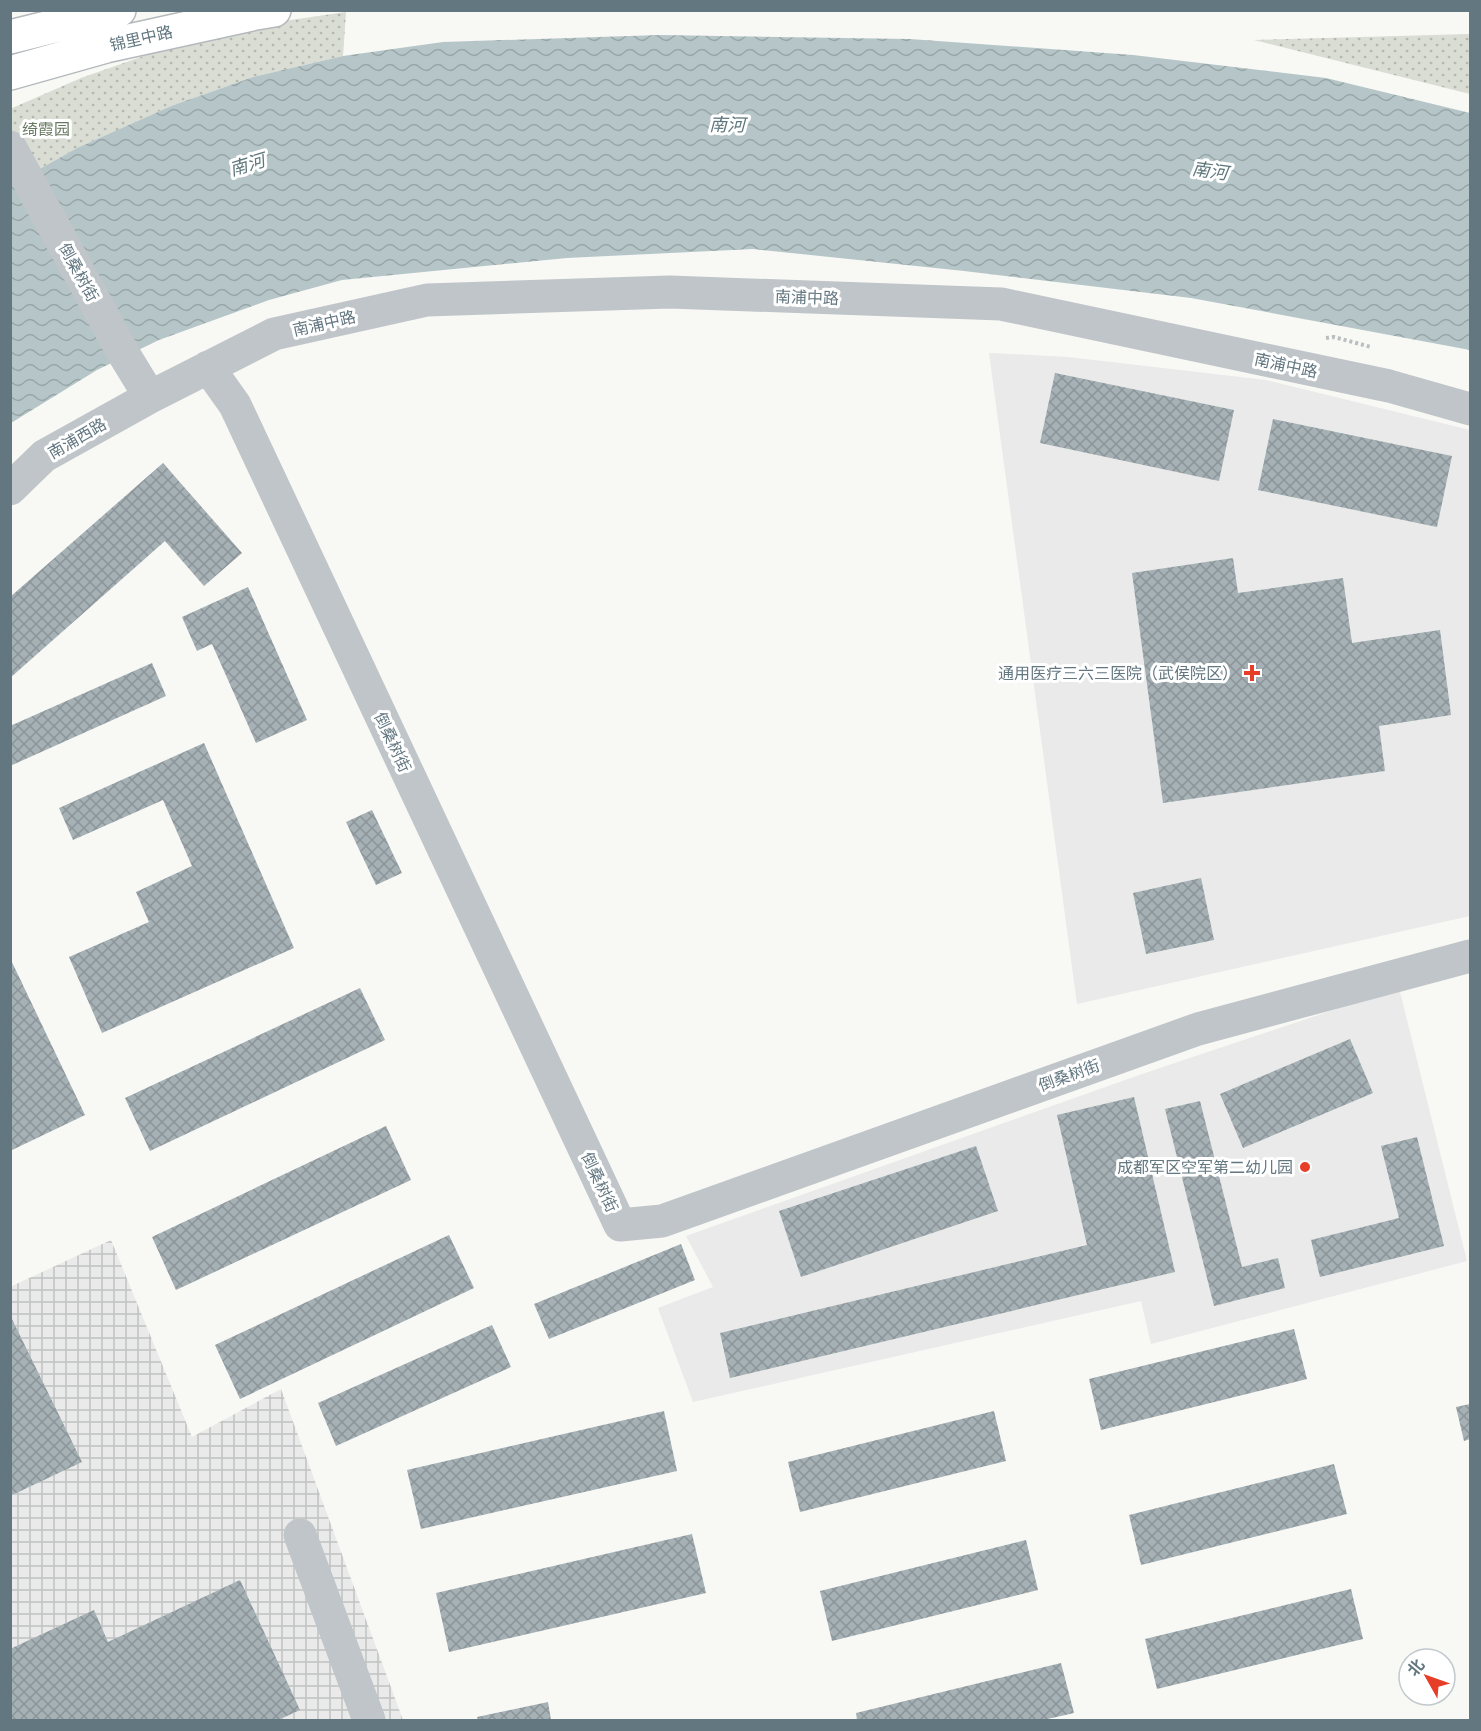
<svg xmlns="http://www.w3.org/2000/svg" width="1481" height="1731" viewBox="0 0 1481 1731" font-family="'Golos Text','Noto Sans SC',sans-serif">
  <style>
    .built { fill: #e9eae9 }
    .industrial { fill: url(#industrial-grid) }
    .grass { fill: url(#grass-dots) }
    .water { fill: url(#water-waves) }
    .building { fill: url(#building-cross-hatch) }
    .lines { fill: none; stroke-linecap: round; stroke-linejoin: round }
    .major-casing { stroke: #b3b9bc; stroke-width: 36 }
    .path { stroke: #b9bec0; stroke-width: 4; stroke-dasharray: 3 3; stroke-linecap: butt }
    .minor { stroke: #bfc5c8; stroke-width: 33 }
    .major { stroke: #fff; stroke-width: 33 }
    .poi-dot { fill: #e63e28; stroke: #fff; stroke-width: 2 }
    .labels { text-anchor: middle; dominant-baseline: central; stroke-width: 6; stroke-linejoin: round; paint-order: stroke }
    .street-label { font-size: 16px; fill: #637781; stroke: #fff }
    .park-label { font-size: 16px; fill: #687962; stroke: #fff }
    .poi-label { font-size: 16px; fill: #637781; stroke: #fff; text-anchor: end }
    .water-label { font-size: 18px; font-style: italic; fill: #5e777c; stroke: #fff }
  </style>
  <defs>
    <pattern id="industrial-grid" width="8" height="8" patternUnits="userSpaceOnUse" patternTransform="scale(1.5)"><rect width="8" height="8" fill="#e9eae9"/><path d="M0 4h8M4 0v8" fill="none" stroke="#c0c2c2"/></pattern>
    <pattern id="grass-dots" width="8" height="8" patternUnits="userSpaceOnUse" patternTransform="scale(1.5)"><rect width="8" height="8" fill="#d9ddd4"/><path d="M2 2h.1M6 6h.1" fill="none" stroke="#b4b8b1" stroke-width="1.8" stroke-linecap="round"/></pattern>
    <pattern id="water-waves" width="16" height="10" patternUnits="userSpaceOnUse" patternTransform="scale(1.5)"><rect width="16" height="10" fill="#b6c6c8"/><path d="M0 5q4-4 8 0t8 0" fill="none" stroke="#98a6a8"/></pattern>
    <pattern id="building-cross-hatch" width="8" height="8" patternUnits="userSpaceOnUse" patternTransform="scale(1.5)"><rect width="8" height="8" fill="#a6b1b5"/><path d="M0 0l8 8M0 8l8-8" fill="none" stroke="#8b9599"/></pattern>
  </defs>
  <rect width="100%" height="100%" fill="#f8f8f5"/>
  <path class="built" d="M 989,353 L 1068,357 L 1266,380 L 1470,430 L 1470,916 L 1077,1004 Z
    M 1399,988 L 1467,1261 L 1151,1344 L 1141,1301 L 693,1402 L 658,1308 L 713,1287 L 686,1236 L 1145,1073 Z"/>
  <path class="industrial" d="M 111,1240 L 192,1437 L 281,1389 L 403,1720 L 11,1720 L 10,1287 Z"/>
  <path class="grass" d="M 346,12 L 343,56 L 253,77 L 171,106 L 77,148 L 11,185 L 10,109 L 81,78 L 215,31 Z
    M 1470,34 L 1470,94 L 1254,40 Z"/>
  <path class="water" d="M 660,35 L 910,39 L 1133,55 L 1326,78 L 1470,113 L 1470,350 L 1191,298 L 964,271 L 753,249 L 567,258 L 342,280 L 269,300 L 159,340 L 97,370 L 11,423 L 11,185 L 77,148 L 171,106 L 253,77 L 343,56 L 443,42 Z"/>
  <path class="building" d="M 1055,373 L 1234,410 L 1219,481 L 1040,443 Z
    M 1273,419 L 1452,456 L 1437,527 L 1258,490 Z
    M 163,463 L 242,553 L 204,586 L 165,541 L 10,678 L 10,597 Z
    M 1233,558 L 1238,593 L 1343,578 L 1352,643 L 1440,630 L 1451,715 L 1379,726 L 1385,771 L 1163,803 L 1132,573 Z
    M 248,587 L 307,720 L 256,743 L 212,644 L 197,651 L 182,617 Z
    M 152,663 L 166,696 L 10,766 L 10,726 Z
    M 204,743 L 294,948 L 102,1033 L 69,957 L 149,922 L 136,892 L 192,866 L 163,800 L 73,840 L 59,808 Z
    M 372,810 L 402,873 L 376,885 L 346,822 Z
    M 1201,878 L 1214,940 L 1146,954 L 1133,893 Z
    M 10,958 L 85,1115 L 10,1151 Z
    M 360,988 L 385,1040 L 150,1151 L 125,1098 Z
    M 1350,1039 L 1373,1093 L 1243,1148 L 1220,1094 Z
    M 1134,1097 L 1175,1272 L 730,1378 L 720,1333 L 1087,1245 L 1057,1115 Z
    M 1200,1101 L 1242,1267 L 1278,1258 L 1285,1288 L 1214,1306 L 1165,1109 Z
    M 386,1126 L 411,1180 L 176,1290 L 152,1237 Z
    M 1417,1137 L 1444,1246 L 1320,1277 L 1311,1240 L 1399,1218 L 1381,1146 Z
    M 976,1146 L 998,1211 L 801,1277 L 779,1211 Z
    M 449,1235 L 474,1288 L 240,1399 L 215,1345 Z
    M 681,1244 L 695,1280 L 549,1339 L 534,1304 Z
    M 10,1315 L 82,1462 L 10,1496 Z
    M 492,1325 L 511,1367 L 336,1446 L 318,1403 Z
    M 1294,1329 L 1307,1379 L 1101,1430 L 1089,1379 Z
    M 1470,1404 L 1470,1439 L 1464,1441 L 1456,1407 Z
    M 664,1411 L 677,1471 L 421,1529 L 407,1470 Z
    M 994,1411 L 1006,1461 L 800,1512 L 788,1462 Z
    M 1334,1464 L 1347,1514 L 1141,1565 L 1129,1515 Z
    M 692,1534 L 706,1593 L 449,1652 L 436,1593 Z
    M 1026,1540 L 1038,1590 L 832,1641 L 820,1591 Z
    M 240,1580 L 300,1710 L 278,1720 L 10,1720 L 10,1649 L 94,1610 L 108,1642 Z
    M 1351,1589 L 1363,1639 L 1157,1689 L 1145,1639 Z
    M 1061,1663 L 1074,1713 L 1043,1720 L 857,1720 L 856,1713 Z
    M 548,1702 L 551,1720 L 478,1720 L 477,1717 Z"/>
  <g class="lines">
    <defs>
      <path id="major" d="M 10,37 L 119,10
        M 10,73 L 106,46 L 256,13 L 274,10"/>
    </defs>
    <use href="#major" class="major-casing"/>
    <path class="path" d="M 1326,338 L 1334,337 L 1371,347"/>
    <path class="minor" d="M 10,147 L 125,356 L 150,397
      M 208,367 L 235,405 L 620,1225 L 662,1221 L 1198,1029 L 1470,956
      M 10,489 L 44,456 L 150,397 L 274,334 L 427,300 L 670,292 L 1001,304 L 1389,386 L 1470,409
      M 300,1535 L 369,1720"/>
    <use href="#major" class="major"/>
  </g>
  <g class="poi-dot">
    <path d="M1249 664h6v6h6v6h-6v6h-6v-6h-6v-6h6z"/>
    <circle cx="1305" cy="1167" r="6"/>
  </g>
  <g class="labels">
    <g class="street-label">
      <text transform="translate(141 38) rotate(-13)">锦里中路</text>
      <text transform="translate(79 272) rotate(61)">倒桑树街</text>
      <text transform="translate(807 297) rotate(2)">南浦中路</text>
      <text transform="translate(324 323) rotate(-13)">南浦中路</text>
      <text transform="translate(1286 365) rotate(12)">南浦中路</text>
      <text transform="translate(77 438) rotate(-30)">南浦西路</text>
      <text transform="translate(393 742) rotate(65)">倒桑树街</text>
      <text transform="translate(1069 1075) rotate(-20)">倒桑树街</text>
      <text transform="translate(600 1182) rotate(65)">倒桑树街</text>
    </g>
    <g class="park-label">
      <text x="46" y="129">绮霞园</text>
    </g>
    <g class="poi-label">
      <text x="1238" y="673">通用医疗三六三医院（武侯院区）</text>
      <text x="1293" y="1167">成都军区空军第二幼儿园</text>
    </g>
    <g class="water-label">
      <text transform="translate(727 124) rotate(1)">南河</text>
      <text transform="translate(247 164) rotate(-17)">南河</text>
      <text transform="translate(1210 170) rotate(8)">南河</text>
    </g>
  </g>
  <rect width="1481" height="1731" fill="none" stroke="#637781" stroke-width="24"/>
  <g transform="translate(1427 1677) rotate(310)"><circle r="28" fill="#ffffff" stroke="#c1c9cd" stroke-width="1.5"/>
  <path d="M0-4.5L10 22L0 15L-10 22Z" fill="#e63e28"/>
  <text y="-9" font-size="16" font-weight="bold" text-anchor="middle" fill="#637781">北</text>
  </g>
</svg>
